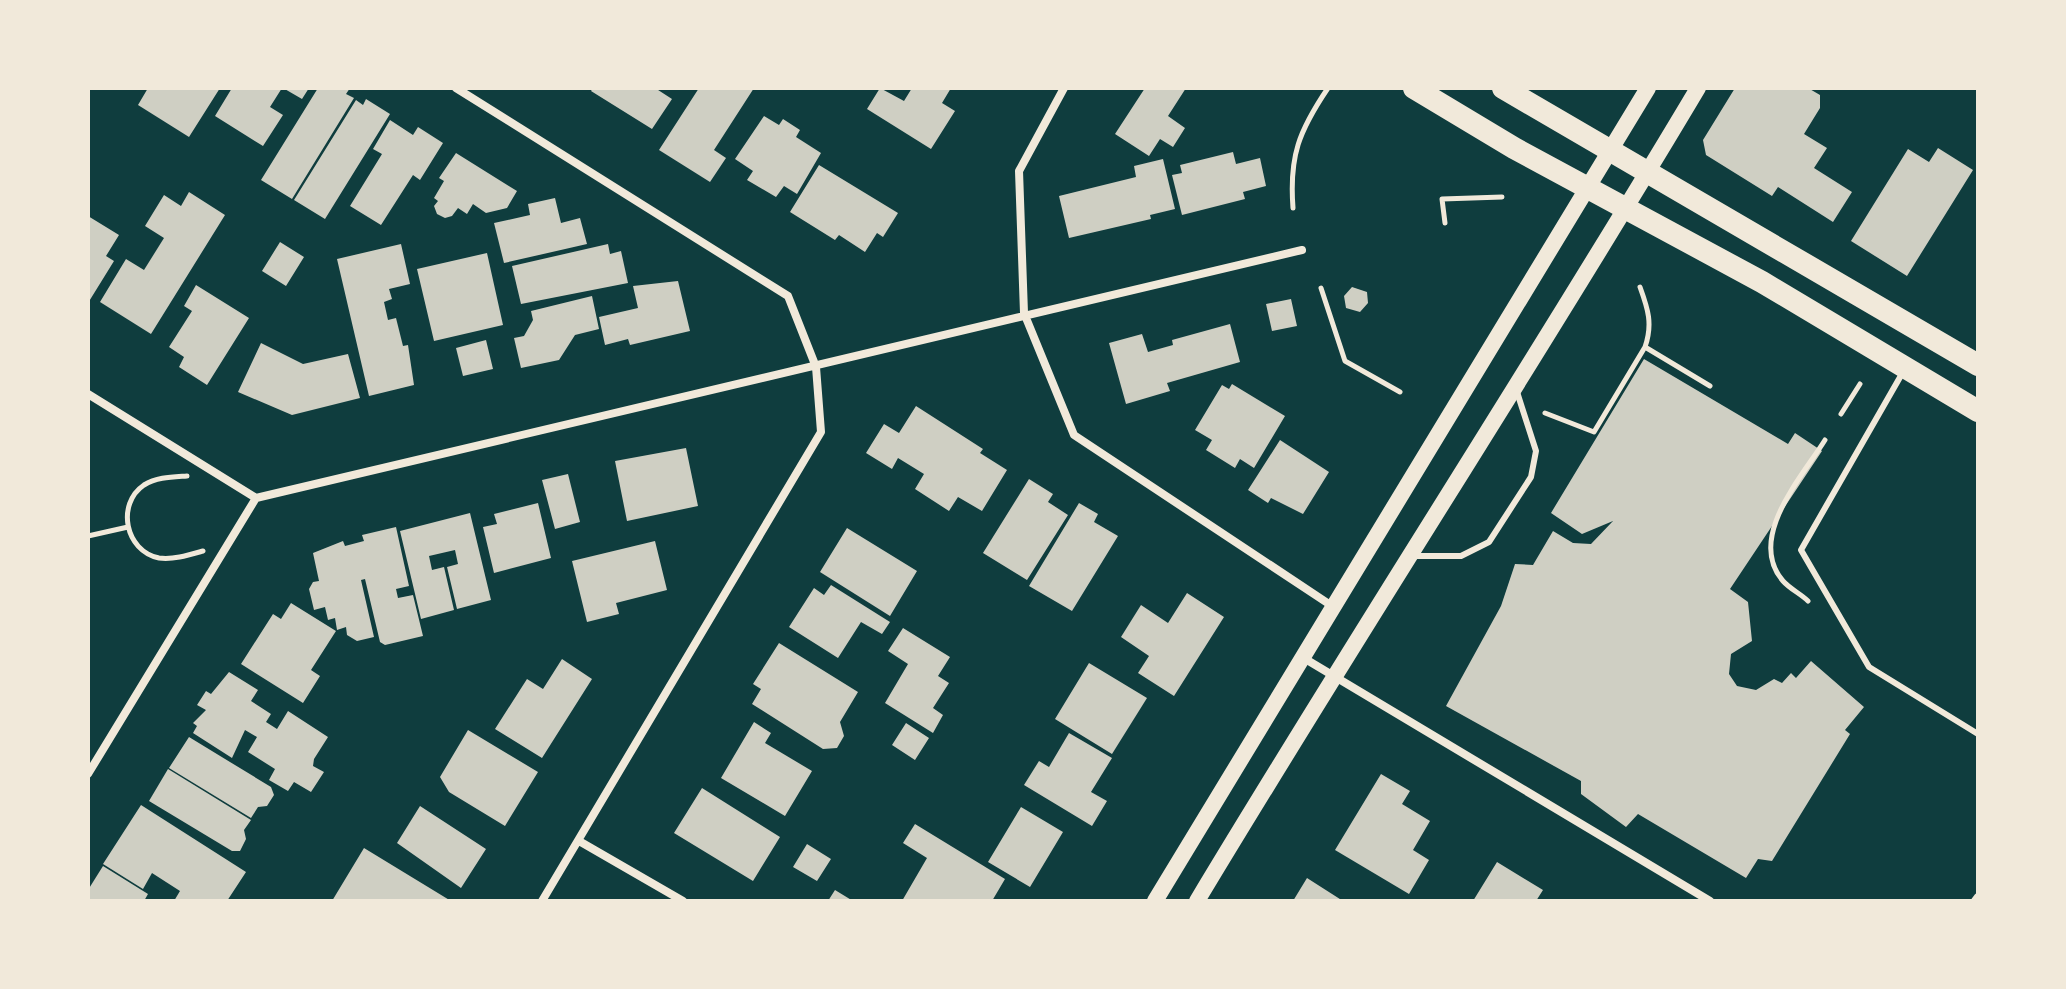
<svg xmlns="http://www.w3.org/2000/svg" width="2066" height="989" viewBox="0 0 2066 989" font-family="'Noto Sans',sans-serif">
  <style>
    .building { fill: #cfcfc3 }
    .lines { fill: none; stroke-linecap: round; stroke-linejoin: round }
    .path { stroke: #f1e9da; stroke-width: 5 }
    .service { stroke: #f1e9da; stroke-width: 6 }
    .minor { stroke: #f1e9da; stroke-width: 8 }
    .secondary { stroke: #f1e9da; stroke-width: 16 }
    .trunk { stroke: #f1e9da; stroke-width: 22 }
  </style>
  <rect width="100%" height="100%" fill="#0f3d3e"/>
  <path class="building" d="M 148,88 L 220,88 L 189,137 L 138,105 Z
    M 232,88 L 282,88 L 270,107 L 283,115 L 263,146 L 215,116 Z
    M 283,88 L 309,88 L 302,99 Z
    M 318,88 L 350,88 L 346,94 L 354,98 L 292,199 L 261,180 Z
    M 593,88 L 655,88 L 672,99 L 652,129 L 591,91 Z
    M 699,88 L 754,88 L 714,150 L 726,158 L 710,182 L 659,150 Z
    M 880,88 L 904,101 L 912,88 L 951,88 L 942,103 L 955,111 L 931,149 L 867,109 Z
    M 1145,88 L 1186,88 L 1168,116 L 1185,128 L 1173,147 L 1160,139 L 1149,156 L 1115,134 Z
    M 1735,88 L 1808,88 L 1820,95 L 1820,108 L 1804,134 L 1827,148 L 1814,168 L 1852,192 L 1833,222 L 1778,187 L 1772,196 L 1706,155 L 1703,140 Z
    M 366,99 L 390,114 L 325,219 L 294,200 L 356,100 L 363,105 Z
    M 764,116 L 779,125 L 783,119 L 800,130 L 796,137 L 821,153 L 797,194 L 784,186 L 776,197 L 747,180 L 753,171 L 735,159 Z
    M 390,120 L 413,135 L 418,127 L 443,143 L 420,180 L 413,175 L 381,225 L 350,206 L 382,154 L 373,149 Z
    M 1938,148 L 1973,170 L 1907,276 L 1851,241 L 1908,149 L 1929,162 Z
    M 1233,152 L 1236,164 L 1260,158 L 1266,186 L 1243,192 L 1245,199 L 1182,215 L 1172,175 L 1182,173 L 1180,165 Z
    M 456,153 L 517,191 L 507,208 L 486,213 L 473,204 L 467,214 L 458,208 L 452,216 L 445,218 L 437,214 L 434,206 L 438,201 L 434,198 L 444,181 L 439,178 Z
    M 1163,159 L 1175,209 L 1150,215 L 1151,219 L 1069,238 L 1059,196 L 1136,177 L 1134,166 Z
    M 819,165 L 898,213 L 883,237 L 877,233 L 865,252 L 839,235 L 835,240 L 790,212 Z
    M 189,192 L 225,215 L 151,334 L 100,302 L 126,259 L 144,270 L 164,238 L 145,226 L 164,195 L 181,206 Z
    M 555,198 L 561,223 L 580,218 L 587,244 L 504,263 L 494,223 L 530,215 L 528,204 Z
    M 88,216 L 119,235 L 106,256 L 114,261 L 88,303 Z
    M 280,242 L 304,257 L 286,286 L 262,271 Z
    M 401,244 L 410,284 L 389,289 L 392,299 L 384,302 L 388,320 L 396,318 L 403,346 L 408,345 L 414,385 L 369,396 L 337,259 Z
    M 608,244 L 610,254 L 621,251 L 628,283 L 521,304 L 512,266 Z
    M 487,253 L 503,325 L 434,341 L 417,269 Z
    M 678,281 L 690,331 L 630,345 L 628,339 L 605,345 L 599,317 L 638,308 L 633,286 Z
    M 196,285 L 249,318 L 207,385 L 179,367 L 184,357 L 169,347 L 192,311 L 184,306 Z
    M 1352,287 L 1367,292 L 1368,303 L 1360,312 L 1346,308 L 1344,296 Z
    M 592,296 L 599,329 L 575,335 L 559,360 L 521,368 L 514,338 L 524,336 L 533,320 L 531,311 Z
    M 1291,299 L 1297,326 L 1272,331 L 1266,304 Z
    M 1230,324 L 1240,362 L 1167,383 L 1170,391 L 1126,404 L 1109,343 L 1142,334 L 1148,352 L 1173,345 L 1172,340 Z
    M 486,340 L 493,369 L 463,376 L 456,348 Z
    M 261,343 L 303,364 L 348,354 L 360,398 L 292,415 L 238,392 Z
    M 1644,359 L 1788,444 L 1795,433 L 1822,451 L 1730,589 L 1748,602 L 1752,641 L 1731,654 L 1729,674 L 1737,686 L 1756,690 L 1774,679 L 1782,683 L 1791,673 L 1796,678 L 1811,661 L 1864,707 L 1845,730 L 1850,734 L 1772,861 L 1758,859 L 1746,878 L 1638,814 L 1626,827 L 1581,794 L 1581,781 L 1446,706 L 1501,606 L 1515,564 L 1533,565 L 1553,531 L 1573,543 L 1591,544 L 1613,521 L 1582,534 L 1551,513 Z
    M 1232,384 L 1285,416 L 1254,468 L 1240,459 L 1235,468 L 1206,450 L 1212,440 L 1195,430 L 1222,385 L 1229,389 Z
    M 916,406 L 983,449 L 980,453 L 1007,470 L 982,511 L 958,497 L 949,511 L 915,489 L 924,474 L 898,458 L 892,469 L 866,453 L 884,424 L 899,433 Z
    M 1280,440 L 1329,472 L 1303,514 L 1271,498 L 1268,503 L 1248,490 Z
    M 686,448 L 698,506 L 627,521 L 615,461 Z
    M 568,474 L 580,522 L 555,529 L 542,480 Z
    M 1029,479 L 1053,494 L 1048,502 L 1068,515 L 1027,580 L 983,553 Z
    M 538,503 L 551,558 L 494,573 L 483,527 L 497,524 L 494,514 Z
    M 1079,503 L 1098,514 L 1094,522 L 1118,536 L 1072,611 L 1029,586 Z
    M 470,513 L 491,600 L 457,609 L 447,567 L 458,564 L 455,550 L 429,556 L 432,570 L 444,567 L 454,610 L 421,619 L 400,531 Z
    M 396,527 L 409,586 L 396,589 L 398,598 L 413,595 L 423,636 L 385,645 L 380,642 L 365,579 L 361,580 L 374,637 L 357,641 L 347,635 L 346,627 L 337,630 L 335,618 L 328,620 L 325,607 L 314,610 L 309,589 L 313,582 L 319,581 L 313,553 L 343,541 L 345,546 L 364,541 L 362,535 Z
    M 847,528 L 917,571 L 890,616 L 820,572 Z
    M 655,541 L 667,590 L 616,603 L 619,614 L 587,622 L 572,561 Z
    M 831,585 L 890,622 L 882,634 L 861,622 L 838,658 L 789,627 L 814,588 L 824,595 Z
    M 1187,593 L 1224,617 L 1174,696 L 1138,673 L 1149,656 L 1121,637 L 1141,605 L 1168,623 Z
    M 291,603 L 336,631 L 311,670 L 320,676 L 303,703 L 241,664 L 273,614 L 281,619 Z
    M 903,628 L 950,657 L 938,676 L 949,683 L 933,708 L 943,715 L 933,733 L 885,703 L 908,664 L 888,651 Z
    M 779,643 L 858,692 L 840,722 L 844,736 L 837,748 L 823,749 L 752,704 L 761,689 L 753,684 Z
    M 562,659 L 592,679 L 542,758 L 495,729 L 527,679 L 543,689 Z
    M 1089,663 L 1147,698 L 1112,754 L 1055,719 Z
    M 229,672 L 258,690 L 251,701 L 271,714 L 266,722 L 277,729 L 288,711 L 328,737 L 314,759 L 313,766 L 324,772 L 311,792 L 294,782 L 288,791 L 269,780 L 275,769 L 248,752 L 257,737 L 245,730 L 232,758 L 193,733 L 197,726 L 193,723 L 206,710 L 197,705 L 206,691 L 211,694 Z
    M 754,722 L 771,733 L 765,743 L 812,771 L 785,816 L 721,778 Z
    M 906,723 L 929,738 L 915,760 L 892,745 Z
    M 468,730 L 538,772 L 505,826 L 449,792 L 440,777 Z
    M 1069,733 L 1112,758 L 1091,792 L 1107,801 L 1092,826 L 1024,785 L 1039,761 L 1049,767 Z
    M 189,737 L 271,787 L 274,795 L 267,806 L 258,807 L 251,818 L 169,768 Z
    M 168,769 L 251,820 L 244,830 L 246,839 L 240,851 L 232,851 L 149,801 Z
    M 1381,774 L 1410,791 L 1402,804 L 1430,821 L 1413,850 L 1429,860 L 1409,894 L 1335,850 Z
    M 702,788 L 780,837 L 753,881 L 674,833 Z
    M 141,805 L 246,872 L 227,901 L 174,901 L 180,891 L 152,873 L 143,889 L 103,864 Z
    M 420,806 L 486,849 L 461,888 L 397,843 Z
    M 1021,807 L 1063,832 L 1030,887 L 988,862 Z
    M 915,824 L 1005,879 L 992,901 L 902,901 L 927,858 L 903,843 Z
    M 807,844 L 831,859 L 817,881 L 793,867 Z
    M 364,848 L 451,901 L 332,901 Z
    M 1497,862 L 1543,890 L 1536,901 L 1473,901 Z
    M 103,866 L 148,894 L 144,901 L 88,901 L 88,890 Z
    M 1307,878 L 1343,901 L 1293,901 Z
    M 835,890 L 853,901 L 828,901 Z"/>
  <g class="lines">
    <path class="path" d="M 1293,208 C 1289,156 1299,131 1328,88
      M 1445,223 L 1442,199 L 1502,197
      M 1640,287 C 1648,309 1653,324 1645,347 L 1710,386
      M 1321,288 L 1345,361 L 1400,392
      M 1545,413 L 1594,432 L 1645,347
      M 1841,414 L 1860,384
      M 187,476 C 172,477 157,477 144,485 C 116,504 125,551 159,558 C 173,560 189,555 203,551
      M 88,536 L 128,527
      M 1808,601 C 1801,594 1790,589 1783,581 C 1746,538 1802,477 1825,440"/>
    <path class="service" d="M 1903,372 L 1801,550 L 1869,667 L 1978,734
      M 1414,556 L 1461,556 L 1489,542 L 1531,477 L 1536,451 L 1517,392"/>
    <path class="minor" d="M 456,88 L 788,296 L 816,367 L 821,432 L 542,901
      M 1064,88 L 1019,171 L 1024,313 L 1074,435 L 1332,606
      M 88,394 L 256,498
      M 256,498 C 605,416 953,330 1302,250
      M 1302,657 L 1710,901
      M 88,774 L 256,498
      M 579,841 L 683,901
      M 1975,901 L 1978,897"/>
    <path class="secondary" d="M 1155,901 L 1648,88
      M 1197,901 C 1361,628 1535,362 1698,88"/>
    <path class="trunk" d="M 1414,88 L 1514,148 L 1762,282 L 1978,411
      M 1503,88 L 1978,365"/>
  </g>
  <rect width="2066" height="989" fill="none" stroke="#f1e9da" stroke-width="180"/>
</svg>
